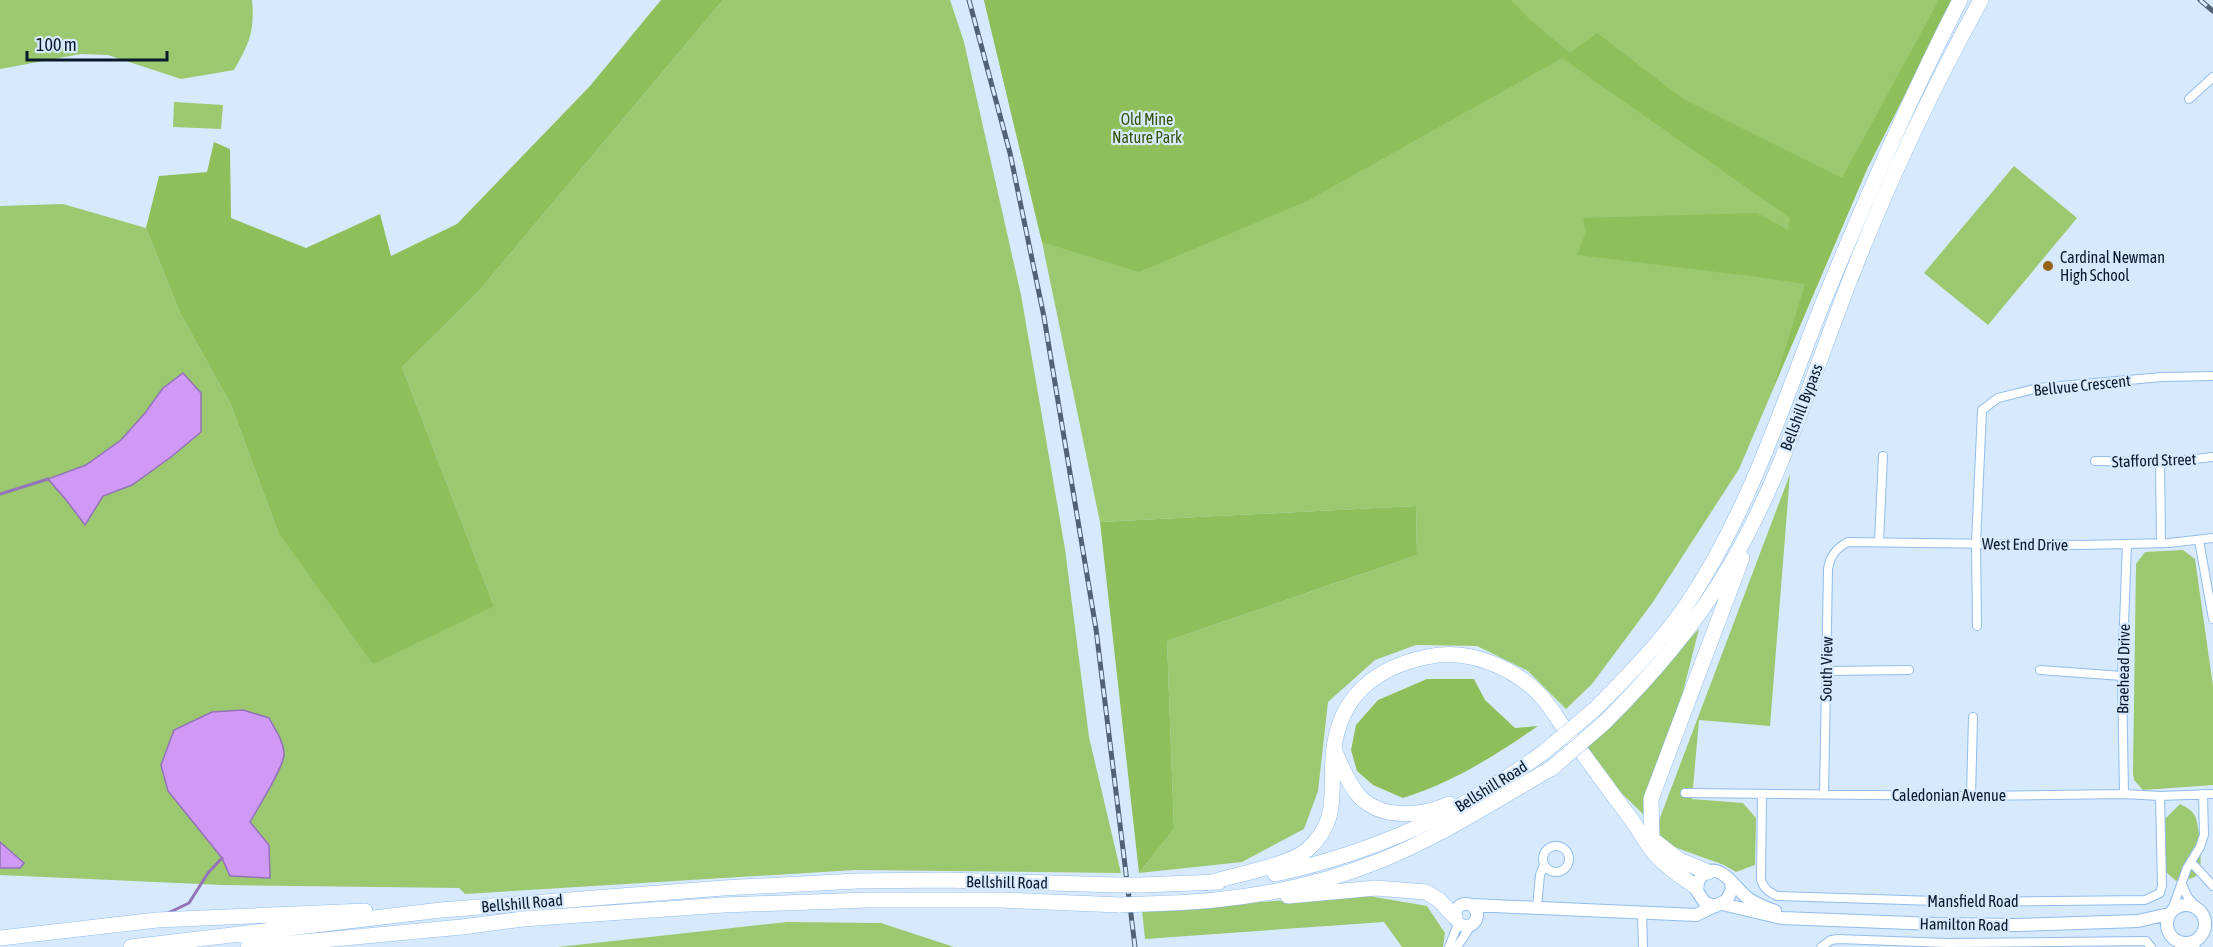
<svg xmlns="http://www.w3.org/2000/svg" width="2213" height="947" viewBox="0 0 2213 947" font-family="'Asap Condensed',sans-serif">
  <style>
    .green { fill: #9cc870 }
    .forest { fill: #8ebf5a }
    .water { fill: #d099f6; stroke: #9473b9; stroke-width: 1.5 }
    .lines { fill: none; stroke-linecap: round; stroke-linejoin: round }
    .stream { stroke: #9473b9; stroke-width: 3 }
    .street-casing { stroke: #91bdec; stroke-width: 10 }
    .secondary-casing { stroke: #91bdec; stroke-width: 14 }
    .highway-casing { stroke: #91bdec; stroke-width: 16 }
    .street { stroke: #fff; stroke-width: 8 }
    .secondary { stroke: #fff; stroke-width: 12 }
    .highway { stroke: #fff; stroke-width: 15 }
    .rail-casing { stroke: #516274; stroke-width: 5 }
    .rail { stroke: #d7e9fd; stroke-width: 3; stroke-dasharray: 9; stroke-linecap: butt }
    .highway-bridge-casing { stroke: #91bdec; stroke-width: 16; stroke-linecap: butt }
    .highway-bridge { stroke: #fff; stroke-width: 15 }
    .poi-dot { fill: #966217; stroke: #d7e9fd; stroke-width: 2 }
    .labels { text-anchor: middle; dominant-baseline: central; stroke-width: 4.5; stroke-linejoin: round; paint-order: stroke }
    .park-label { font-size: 16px; fill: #35530a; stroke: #d7e9fd }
    .poi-label { font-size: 16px; fill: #091a2b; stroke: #d7e9fd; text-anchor: start }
    .street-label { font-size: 16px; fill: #091a2b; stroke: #d7e9fd }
  </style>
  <rect width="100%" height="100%" fill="#d7e9fd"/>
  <path class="green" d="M 0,0 L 252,0 C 255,31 249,44 234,70 L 181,79 L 108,55 L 81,54 L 0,69 Z
    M 723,0 L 950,0 L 964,42 L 1021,295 L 1065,549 L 1089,737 L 1121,873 L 855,870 L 465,894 L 459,888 L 222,885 L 0,875 L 0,206 L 63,204 L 146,228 L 180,313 L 231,405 L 278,532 L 494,606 L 402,367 L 478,292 Z
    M 984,0 L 1953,0 L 1867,169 L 1739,469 L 1653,602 L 1592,684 L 1566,709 L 1528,671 L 1477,646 L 1416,645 L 1375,660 L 1328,702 L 1318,791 L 1304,829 L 1242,862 L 1139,873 L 1174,829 L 1167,641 L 1417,555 L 1416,506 L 1100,522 L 1042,242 Z
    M 174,102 L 223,105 L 221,129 L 173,127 Z
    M 2014,166 L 2077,218 L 1988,325 L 1924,273 Z
    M 1790,474 L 1770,726 L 1699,720 L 1692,799 L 1743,803 L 1756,818 L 1755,865 L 1736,872 L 1724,865 L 1652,839 Z
    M 2183,550 L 2195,559 L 2213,686 L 2213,785 L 2143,790 L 2134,780 L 2133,773 L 2136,564 L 2145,552 Z
    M 1699,629 L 1650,821 L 1579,751 Z
    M 2180,804 C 2186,807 2192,810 2195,816 C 2199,823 2203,867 2199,873 C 2194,880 2183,880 2176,881 L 2166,872 L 2165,819 Z
    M 1363,895 L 1427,906 L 1445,933 L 1443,947 L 1402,947 L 1384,922 L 1145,939 L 1142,910 Z
    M 787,922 L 881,923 L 954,947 L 558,947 Z"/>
  <path class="forest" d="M 661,0 L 723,0 L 478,292 L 402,367 L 494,606 L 373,664 L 278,532 L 231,405 L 180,313 L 146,228 L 159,176 L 207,172 L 214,142 L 230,149 L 231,218 L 306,248 L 380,214 L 391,256 L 457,224 L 590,86 Z
    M 984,0 L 1511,0 L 1530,20 L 1570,53 L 1597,33 L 1683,99 L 1842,178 L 1939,0 L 1953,0 L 1867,169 L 1774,386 L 1805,284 L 1759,277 L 1577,255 L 1586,232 L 1583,218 L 1757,213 L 1788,230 L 1790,218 L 1562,58 L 1307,201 L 1139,272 L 1042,242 Z
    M 1416,506 L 1417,555 L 1167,641 L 1174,829 L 1139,873 L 1100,522 Z
    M 1427,679 L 1474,679 L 1485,700 L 1515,728 L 1538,726 C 1496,755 1452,783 1403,798 L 1373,785 L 1357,771 L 1351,750 L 1356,725 L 1378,700 Z"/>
  <path class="water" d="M 183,373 L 201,393 L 201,432 L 171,457 L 132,485 L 103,496 L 85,525 L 67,501 L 48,479 L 86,465 L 121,440 L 145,413 L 163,388 Z
    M 243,710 L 269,718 C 275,729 283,740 284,753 C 285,766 257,809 250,822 L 269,845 L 270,878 L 230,876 L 222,858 L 168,791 L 161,765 L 174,730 L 212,712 Z
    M 0,842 L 24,863 L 20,868 L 0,868 Z"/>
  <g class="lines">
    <path class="stream" d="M 0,494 L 48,479
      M 168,913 L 189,903 L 208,873 L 222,858"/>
    <defs>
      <path id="street" d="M 2189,99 L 2213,77
        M 2095,461 L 2166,462 L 2213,457
        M 2160,462 L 2161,543
        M 2199,540 L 2213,619
        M 1879,542 L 1883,456
        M 1977,626 L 1976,543 L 1982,410 L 1998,398 L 2038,388 L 2162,377 L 2213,376
        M 2040,670 L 2122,676
        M 1826,671 L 1909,670
        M 1685,793 L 1971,796 L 2124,794 L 2160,796 L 2213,794
        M 1762,794 L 1761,880 C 1764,889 1769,892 1777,896 L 1967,902 L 2145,900 L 2160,893 L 2162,886 L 2160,796
        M 2124,794 L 2122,676 L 2127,544
        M 1824,795 L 1828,569 C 1830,556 1836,548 1848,542 L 2082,545 L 2169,543 L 2213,538
        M 1971,796 L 1973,717
        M1543 859a13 13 0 1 1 26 0a13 13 0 1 1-26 0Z
        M 2191,862 L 2213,886
        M 2182,884 L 2187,896 L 2197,908
        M 1537,907 L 1540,875 L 1544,865
        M 2172,910 L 2187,868 L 2200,847 L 2204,835 L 2203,794
        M 1642,913 L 1643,947
        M 2180,942 L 2183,947
        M 1449,947 L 1458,924
        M 1457,947 L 1472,924
        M 1821,947 L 1831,940 L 1838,939 L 1947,943 L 2146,941 L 2151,947
        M 2195,947 L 2198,938"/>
      <path id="secondary" d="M1455 915a11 11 0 1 1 22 0a11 11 0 1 1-22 0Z
        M 1722,904 L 1782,918 L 1935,924 L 2015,925 L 2138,921 L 2169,914
        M2167 924a19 19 0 1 1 38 0a19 19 0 1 1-38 0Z
        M 1472,905 L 1696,915 L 1727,900 L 1732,889 L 1731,883
        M 1716,906 L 1705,903 L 1697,891 C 1697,884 1698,879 1704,874 C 1721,861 1736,890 1749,899 C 1757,904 1766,908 1775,911"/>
      <path id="highway" d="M 1595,709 C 1627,677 1659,644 1685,607 C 1747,516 1780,412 1820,310 C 1863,205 1908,101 1960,0
        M 1605,722 C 1648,679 1688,634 1720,582 C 1780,488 1815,366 1857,262 C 1893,172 1934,85 1981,0
        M 1335,752 C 1342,767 1349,785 1360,797 C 1383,820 1422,816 1449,804
        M 1652,839 L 1651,799 L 1742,558
        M 1656,842 L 1679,860 L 1708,872
        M 1275,874 C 1377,852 1460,813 1544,752
        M 1209,883 C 1233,875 1290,865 1307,850 C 1343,818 1328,787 1334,748 C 1341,695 1377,667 1427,657 C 1466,648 1512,666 1539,694 C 1551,706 1559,722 1569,735 C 1590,763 1610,791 1631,819 C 1639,830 1645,842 1654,853 C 1666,867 1682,877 1696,887
        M 1141,885 L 1219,882
        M 1288,896 L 1376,888 L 1426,892 L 1439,900 L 1455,917
        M 1145,904 C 1224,903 1305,891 1379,861 C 1438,838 1496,800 1552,768
        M 0,938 L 157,920 L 365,911
        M 131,947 L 441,910 L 723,888 L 857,881 L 944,880 L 1119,885
        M 248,947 L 462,927 L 523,919 L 723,905 L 868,900 L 1001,900 L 1120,905"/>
    </defs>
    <use href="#street" class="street-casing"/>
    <use href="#secondary" class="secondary-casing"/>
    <use href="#highway" class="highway-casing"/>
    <use href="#street" class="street"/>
    <use href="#secondary" class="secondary"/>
    <use href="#highway" class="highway"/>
    <defs>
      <path id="rail" d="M 969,0 L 1010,153 L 1044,317 L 1096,629 L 1135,947
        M 2200,0 L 2213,11"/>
    </defs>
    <use href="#rail" class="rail-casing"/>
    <use href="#rail" class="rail"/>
    <defs>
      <path id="highway-bridge" d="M 1544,752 L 1595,709
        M 1552,768 L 1605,722
        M 1119,885 L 1141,885
        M 1120,905 L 1145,904"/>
    </defs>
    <use href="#highway-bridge" class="highway-bridge-casing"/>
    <use href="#highway-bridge" class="highway-bridge"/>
  </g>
  <circle class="poi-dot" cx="2048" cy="266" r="6"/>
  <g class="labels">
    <g class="park-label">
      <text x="1147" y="119">Old Mine<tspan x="1147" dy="18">Nature Park</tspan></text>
    </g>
    <g class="poi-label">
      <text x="2060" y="257">Cardinal Newman<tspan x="2060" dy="18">High School</tspan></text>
    </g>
    <g class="street-label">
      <text transform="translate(2082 385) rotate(-6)">Bellvue Crescent</text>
      <text transform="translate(1801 407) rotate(-69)">Bellshill Bypass</text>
      <text transform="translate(2154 460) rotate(-2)">Stafford Street</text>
      <text transform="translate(2025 544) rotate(1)">West End Drive</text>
      <text transform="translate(1826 669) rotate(-89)">South View</text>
      <text transform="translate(2123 669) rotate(-89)">Braehead Drive</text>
      <text transform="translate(1491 786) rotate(-32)">Bellshill Road</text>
      <text x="1949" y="795">Caledonian Avenue</text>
      <text transform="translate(1007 882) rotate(1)">Bellshill Road</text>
      <text x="1973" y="901">Mansfield Road</text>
      <text transform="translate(522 903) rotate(-5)">Bellshill Road</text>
      <text transform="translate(1964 924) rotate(1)">Hamilton Road</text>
    </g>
  </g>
  <path d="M27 51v9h140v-9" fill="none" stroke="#091a2b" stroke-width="3"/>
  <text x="36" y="51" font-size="18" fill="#091a2b" stroke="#d7e9fd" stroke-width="4.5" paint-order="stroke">100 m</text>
</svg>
